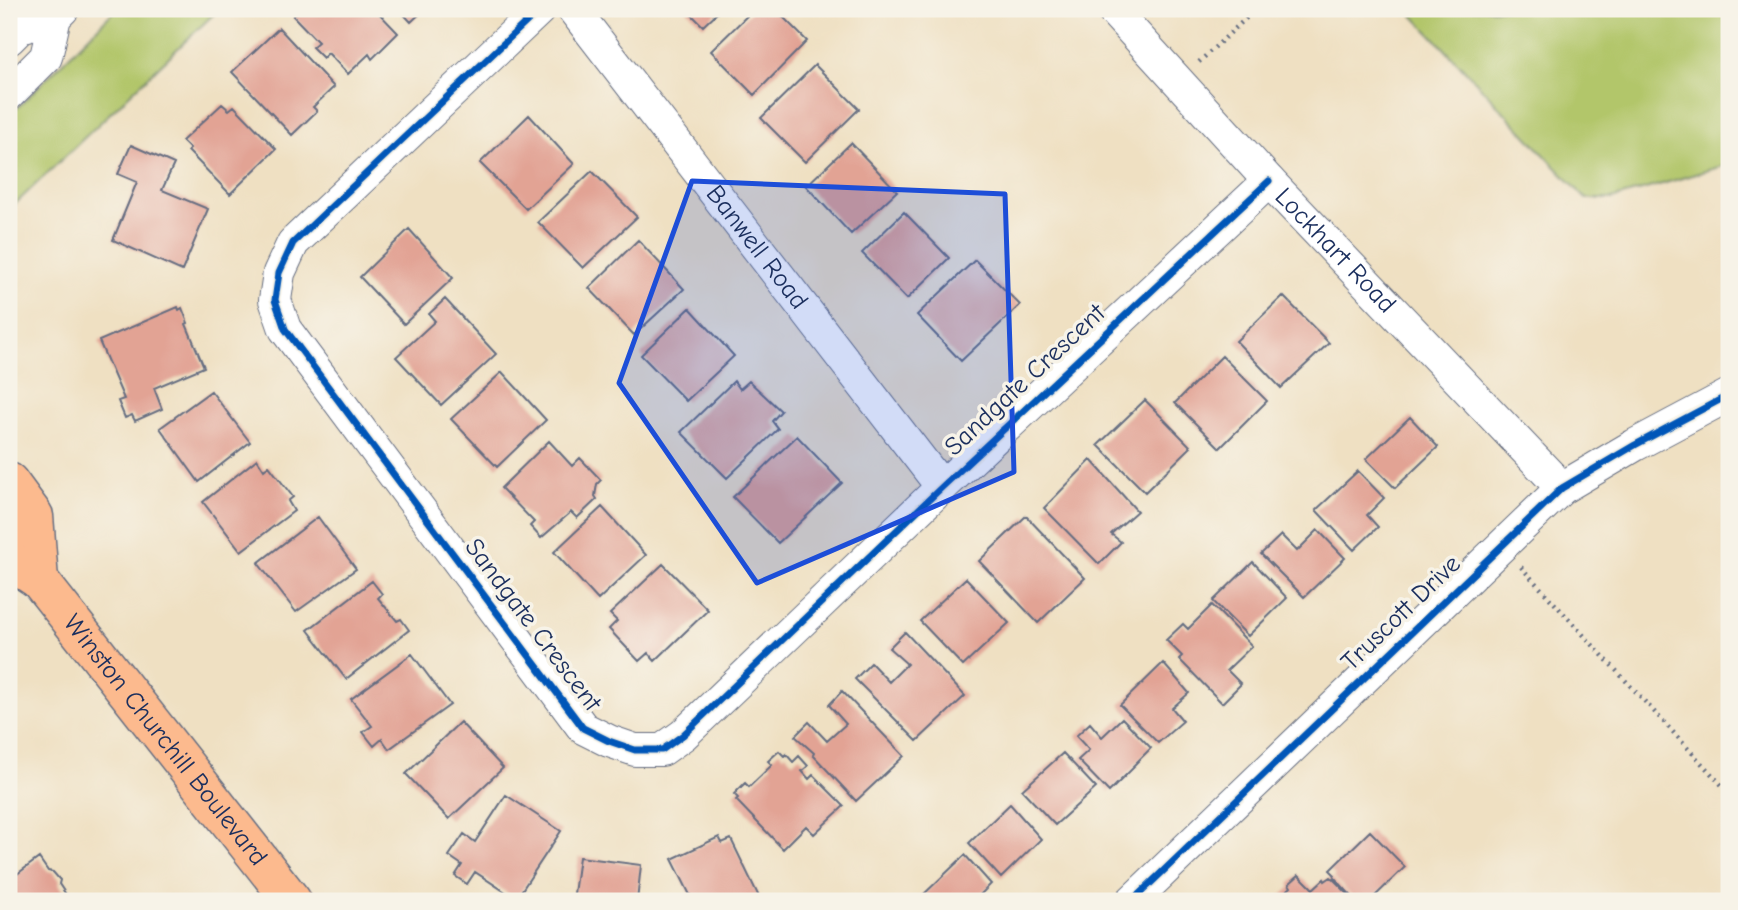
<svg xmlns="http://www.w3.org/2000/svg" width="1738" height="910" viewBox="0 0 1738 910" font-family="'Comic Neue',sans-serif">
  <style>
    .green { fill: #b2c66b; stroke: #667a64; stroke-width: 2 }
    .building { fill: #e2a394 }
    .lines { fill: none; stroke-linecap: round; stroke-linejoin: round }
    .minor-casing { stroke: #656d81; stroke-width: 34 }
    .major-casing { stroke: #656d81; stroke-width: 41 }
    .path { stroke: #656d81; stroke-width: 4.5; stroke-dasharray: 2 5; stroke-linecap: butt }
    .minor { stroke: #fff; stroke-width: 32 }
    .major { stroke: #fcba8e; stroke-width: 38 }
    .cycleway-casing { stroke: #f7f3e8; stroke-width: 11 }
    .cycleway { stroke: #0057b8; stroke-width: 7 }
    .marked { fill: #1d4ed8; fill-opacity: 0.2; stroke: #1d4ed8; stroke-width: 5; stroke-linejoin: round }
    .labels { text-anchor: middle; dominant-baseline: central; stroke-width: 7; stroke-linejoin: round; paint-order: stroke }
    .street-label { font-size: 26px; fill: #1b2f5e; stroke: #f7f3e8 }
  </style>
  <rect width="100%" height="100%" fill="#f7f3e8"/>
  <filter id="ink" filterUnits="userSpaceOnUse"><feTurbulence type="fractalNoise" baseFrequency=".0143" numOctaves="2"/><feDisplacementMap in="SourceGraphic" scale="14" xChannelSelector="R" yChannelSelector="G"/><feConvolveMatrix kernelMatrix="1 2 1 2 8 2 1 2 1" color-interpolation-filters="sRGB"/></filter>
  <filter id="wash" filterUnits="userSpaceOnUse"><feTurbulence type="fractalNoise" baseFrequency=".00686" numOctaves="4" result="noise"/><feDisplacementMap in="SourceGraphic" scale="28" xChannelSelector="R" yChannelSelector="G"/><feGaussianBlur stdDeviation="1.57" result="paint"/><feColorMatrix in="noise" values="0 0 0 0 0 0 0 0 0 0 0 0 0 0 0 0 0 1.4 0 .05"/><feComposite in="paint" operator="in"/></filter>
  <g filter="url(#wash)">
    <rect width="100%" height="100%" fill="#efe0c2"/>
    <path class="green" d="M 116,9 L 219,9 L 9,210 L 9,116 Z
      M 1407,9 L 1729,9 L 1729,164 L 1612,199 L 1586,199 Z"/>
    <g id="blocks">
      <path class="building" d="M 300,9 L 375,9 L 398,33 L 372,59 L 369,54 L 348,74 L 328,53 L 323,58 L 312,47 L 318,42 L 293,16 Z
        M 399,9 L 425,9 L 411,22 Z
        M 686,9 L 721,9 L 703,26 Z
        M 754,9 L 775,9 L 807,41 L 754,95 L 711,51 Z
        M 279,28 L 334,87 L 313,107 L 317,111 L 292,135 L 232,72 Z
        M 815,65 L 859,109 L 805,162 L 761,118 Z
        M 222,104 L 229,110 L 234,106 L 276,149 L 230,194 L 188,151 L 190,149 L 182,141 Z
        M 529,115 L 574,164 L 526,209 L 480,163 Z
        M 851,143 L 897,191 L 851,234 L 806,186 Z
        M 131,145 L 174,164 L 162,190 L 208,209 L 182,271 L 113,240 L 137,182 L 118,174 Z
        M 592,171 L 637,217 L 583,268 L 538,222 Z
        M 904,212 L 949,258 L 907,299 L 862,253 Z
        M 409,229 L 453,278 L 404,324 L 360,277 Z
        M 638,240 L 684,289 L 634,335 L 589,288 Z
        M 975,260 L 1020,305 L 961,361 L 917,315 Z
        M 1283,296 L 1329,343 L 1281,388 L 1236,341 Z
        M 445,299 L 496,354 L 441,405 L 396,357 L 435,321 L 429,314 Z
        M 178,307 L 179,310 L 182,308 L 188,323 L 186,324 L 204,367 L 154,388 L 162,409 L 135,421 L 132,415 L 125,418 L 118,401 L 124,399 L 99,341 Z
        M 690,308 L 734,356 L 686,401 L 641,355 Z
        M 1222,356 L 1267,401 L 1220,448 L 1175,403 Z
        M 502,372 L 546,420 L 497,467 L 451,419 Z
        M 734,381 L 740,389 L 749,381 L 781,411 L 772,421 L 778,429 L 727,478 L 681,432 Z
        M 211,391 L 250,442 L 199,482 L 160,428 Z
        M 1145,400 L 1191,447 L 1145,492 L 1098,445 Z
        M 1410,417 L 1438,447 L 1395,488 L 1366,459 Z
        M 797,436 L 842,483 L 778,543 L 733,497 Z
        M 549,441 L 572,466 L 580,458 L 601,480 L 597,484 L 595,496 L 597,499 L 577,518 L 571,512 L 541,538 L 530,526 L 534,522 L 501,488 Z
        M 257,459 L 264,470 L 269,466 L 293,497 L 288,501 L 294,511 L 241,551 L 203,502 Z
        M 1091,460 L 1137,511 L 1111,534 L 1121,542 L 1099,564 L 1044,508 Z
        M 1358,471 L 1384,498 L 1367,515 L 1378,527 L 1354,550 L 1316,510 Z
        M 602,507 L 646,555 L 598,600 L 554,552 Z
        M 1026,516 L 1085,578 L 1038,623 L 979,561 Z
        M 318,517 L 356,569 L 296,612 L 258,563 Z
        M 1318,530 L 1345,558 L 1304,597 L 1261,554 L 1281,535 L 1297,551 Z
        M 1253,562 L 1287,598 L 1248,636 L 1213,601 Z
        M 663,564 L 708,610 L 655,661 L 648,653 L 639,661 L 609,629 L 617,621 L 610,614 Z
        M 966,578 L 1009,623 L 963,666 L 920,621 Z
        M 372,581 L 382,594 L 378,598 L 397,621 L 401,619 L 409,630 L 346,679 L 308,630 Z
        M 1212,605 L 1252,646 L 1227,670 L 1241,684 L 1222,703 L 1179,659 L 1182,656 L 1166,640 L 1183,624 L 1188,629 Z
        M 905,632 L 965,696 L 917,741 L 855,679 L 871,663 L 889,682 L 907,664 L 889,648 Z
        M 412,654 L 450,705 L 389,749 L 382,739 L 374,746 L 363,732 L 372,726 L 351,699 Z
        M 1163,663 L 1189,693 L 1172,708 L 1183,721 L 1158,743 L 1120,705 Z
        M 842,691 L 904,756 L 856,801 L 813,755 L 814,753 L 795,736 L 809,722 L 827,741 L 846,724 L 829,705 Z
        M 1122,718 L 1151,748 L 1133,766 L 1134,767 L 1109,792 L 1078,760 L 1089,750 L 1076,736 L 1090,723 L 1102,737 Z
        M 460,722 L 503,768 L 449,819 L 406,774 Z
        M 779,751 L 784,756 L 786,754 L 793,762 L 799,756 L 808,766 L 802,771 L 809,779 L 813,775 L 844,806 L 814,834 L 806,826 L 783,849 L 736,800 L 738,798 L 734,794 L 745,783 L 749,787 L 772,765 L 768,761 Z
        M 1063,753 L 1096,788 L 1055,825 L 1022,790 Z
        M 506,795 L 561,831 L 516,899 L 475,872 L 467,884 L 455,876 L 462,865 L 449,856 L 464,834 L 475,842 Z
        M 1010,804 L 1041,839 L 1001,878 L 969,843 Z
        M 1370,831 L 1405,867 L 1370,901 L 1356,901 L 1334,877 L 1335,875 L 1330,870 Z
        M 719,837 L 722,843 L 731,839 L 760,899 L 755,901 L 693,901 L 672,859 Z
        M 965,855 L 991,884 L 974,901 L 927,901 L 922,896 Z
        M 579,857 L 641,865 L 637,901 L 573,901 Z
        M 39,858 L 48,871 L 53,872 L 60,880 L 59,884 L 69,899 L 66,901 L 9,901 L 9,880 Z
        M 1299,875 L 1313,889 L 1324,879 L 1325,881 L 1331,877 L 1355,901 L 1276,901 L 1291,887 L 1289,884 Z"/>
    </g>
  </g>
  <g filter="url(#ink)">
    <use href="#blocks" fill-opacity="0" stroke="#656d81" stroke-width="2"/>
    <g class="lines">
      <defs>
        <g id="minor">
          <path d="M 540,9 L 293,243 L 279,273 L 275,300 L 285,329 L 583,728 L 609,741 L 635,750 L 662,750 L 683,735 L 942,487 L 1269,181"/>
          <path id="s1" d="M 573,9 L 942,487"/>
          <path id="s2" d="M 1112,9 L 1269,181 L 1562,488"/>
          <path d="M 9,39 L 20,28 L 55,17"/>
          <path d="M 9,94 L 46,57 L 55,17 L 63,9"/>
          <path d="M 1132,901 L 1562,488 L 1635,445 L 1729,395"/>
        </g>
        <g id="major">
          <path d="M 9,482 L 34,516 L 39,580"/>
          <path id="s3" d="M 9,560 L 39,580 L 292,901"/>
        </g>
      </defs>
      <use href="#minor" class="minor-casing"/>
      <use href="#major" class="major-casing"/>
      <path class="path" d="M 1199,62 L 1256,9
        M 1521,567 L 1729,793"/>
      <use href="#minor" class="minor"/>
      <use href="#major" class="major"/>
      <defs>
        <path id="cycleway" d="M 540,9 L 293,243 L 279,273 L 275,300 L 285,329 L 583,728 L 609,741 L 635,750 L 662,750 L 683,735 L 942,487 L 1269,181
          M 1132,901 L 1562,488 L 1635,445 L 1729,395"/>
      </defs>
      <use href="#cycleway" class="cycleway-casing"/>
      <use href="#cycleway" class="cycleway"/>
    </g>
  </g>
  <path class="marked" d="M 692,181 L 1005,194 L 1014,472 L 757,583 L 619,383 Z"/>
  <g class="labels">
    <g class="street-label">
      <text stroke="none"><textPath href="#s1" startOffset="301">Banwell Road</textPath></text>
      <text stroke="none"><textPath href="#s2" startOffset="329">Lockhart Road</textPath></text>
      <text transform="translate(1025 380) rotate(-43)">Sandgate Crescent</text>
      <text transform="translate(1401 613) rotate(-44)">Truscott Drive</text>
      <text transform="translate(533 625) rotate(53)">Sandgate Crescent</text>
      <text stroke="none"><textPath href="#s3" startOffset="240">Winston Churchill Boulevard</textPath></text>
    </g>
  </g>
  <rect width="1738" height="910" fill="none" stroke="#f7f3e8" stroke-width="35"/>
</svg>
